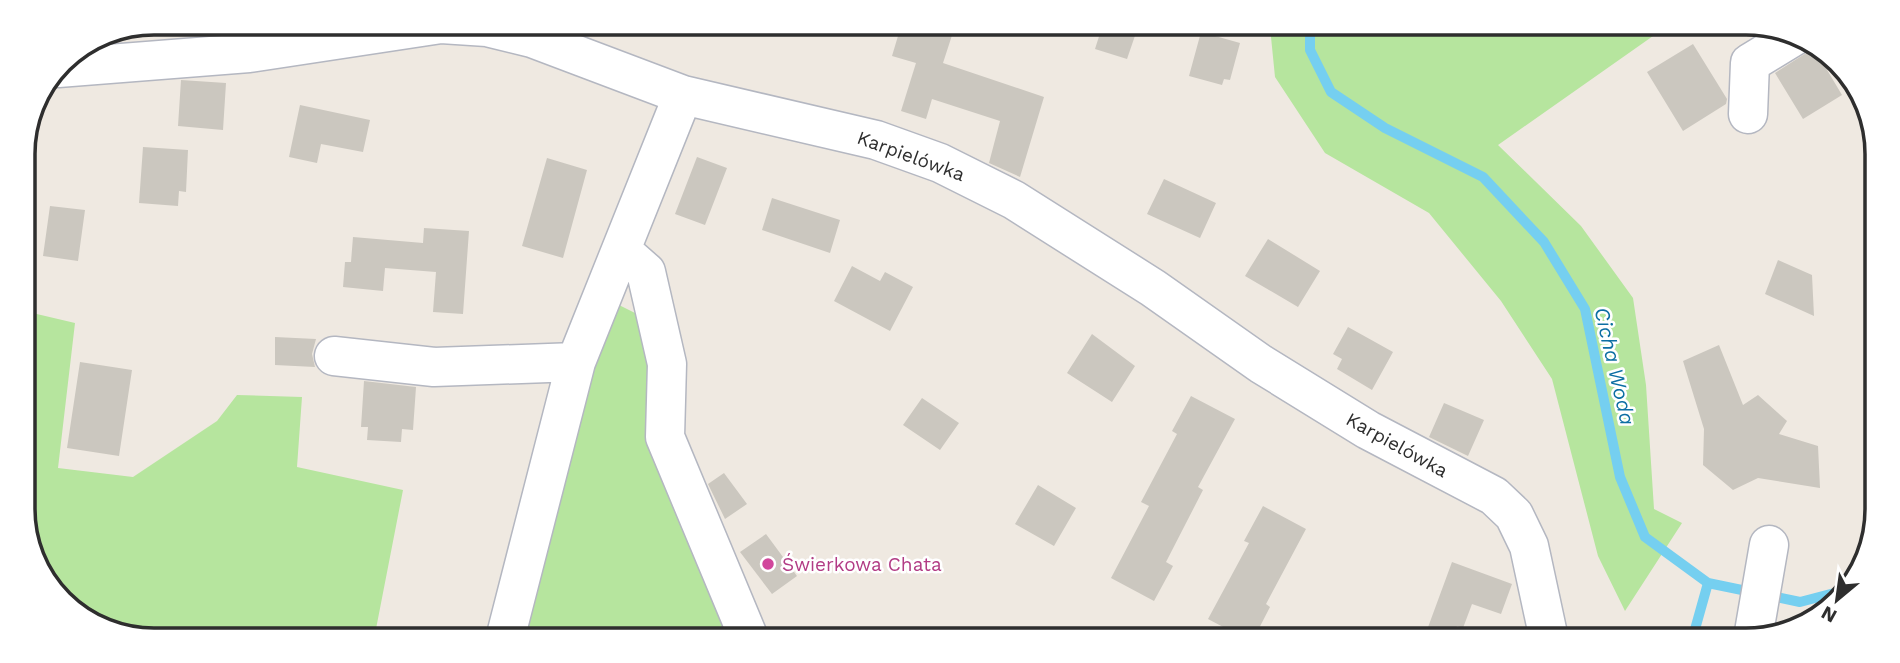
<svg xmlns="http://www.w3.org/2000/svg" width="1900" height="663" viewBox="0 0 1900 663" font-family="'Work Sans',sans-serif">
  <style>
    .green { fill: #b6e59e }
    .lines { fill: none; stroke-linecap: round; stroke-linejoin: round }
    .stream { stroke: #75cff0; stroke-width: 10 }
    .building { fill: #cbc7bf }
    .minor-casing { stroke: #b4b7c1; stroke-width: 41 }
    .minor { stroke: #fff; stroke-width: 38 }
    .hotel-dot { fill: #d1479c; stroke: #fff; stroke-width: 2.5 }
    .labels { text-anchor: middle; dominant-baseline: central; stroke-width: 5; stroke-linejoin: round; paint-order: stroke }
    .street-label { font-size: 19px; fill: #2e2e2e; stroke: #fff }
    .hotel-label { font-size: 19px; fill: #b23c85; stroke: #fff; text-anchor: start }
    .water-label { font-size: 21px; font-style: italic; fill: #0d6fa3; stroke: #fff }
    .rim { fill: none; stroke: #2e2e2e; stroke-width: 3.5 }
  </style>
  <rect width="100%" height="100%" fill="#efe9e1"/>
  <path class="green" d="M 1270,27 L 1663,29 L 1498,145 L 1581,226 L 1633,298 L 1646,385 L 1654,509 L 1682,523 L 1625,611 L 1598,556 L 1552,379 L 1501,301 L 1429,213 L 1325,153 L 1275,77 Z
    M 619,305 L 639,315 L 734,636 L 525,635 L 590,371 Z
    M 24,311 L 75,323 L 58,468 L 133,477 L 217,421 L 237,395 L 302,397 L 297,467 L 403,490 L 375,634 L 112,633 L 55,595 L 25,535 Z"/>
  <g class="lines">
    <path class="stream" d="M 1310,28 L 1310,50 L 1331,92 L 1385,128 L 1483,177 L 1544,242 L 1585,309 L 1620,477 L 1645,537 L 1708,583 L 1800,602 L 1842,591
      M 1692,640 L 1708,583"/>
  </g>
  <path class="building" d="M 901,26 L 955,26 L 943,63 L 1044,97 L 1020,177 L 989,163 L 1000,121 L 932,99 L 926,119 L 901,111 L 916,63 L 892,56 Z
    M 1102,27 L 1138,27 L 1127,59 L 1095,49 Z
    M 1201,32 L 1240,43 L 1230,80 L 1224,79 L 1222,85 L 1189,76 Z
    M 1693,44 L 1727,99 L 1726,104 L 1683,131 L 1647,72 Z
    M 1814,48 L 1842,95 L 1803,119 L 1775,73 Z
    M 181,80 L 226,83 L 223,130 L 178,126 Z
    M 300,105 L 370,120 L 363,152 L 321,144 L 317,163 L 289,157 Z
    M 143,147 L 188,150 L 186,192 L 179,191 L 178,206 L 139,203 Z
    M 697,157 L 727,168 L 705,225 L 675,214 Z
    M 547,158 L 587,170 L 563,258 L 522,246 Z
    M 1164,179 L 1216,203 L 1200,238 L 1147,214 Z
    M 772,198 L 840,220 L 830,253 L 762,230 Z
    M 50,206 L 85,210 L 78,261 L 43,256 Z
    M 424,228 L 469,231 L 463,314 L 433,312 L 436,272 L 385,268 L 383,291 L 343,287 L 345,262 L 351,262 L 353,237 L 423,243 Z
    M 1268,239 L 1320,271 L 1298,307 L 1245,276 Z
    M 1778,260 L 1812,275 L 1814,316 L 1765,294 Z
    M 852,266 L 880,281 L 885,272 L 913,287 L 890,331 L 834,301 Z
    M 1348,327 L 1393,352 L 1372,390 L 1337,369 L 1342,359 L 1333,354 Z
    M 1092,334 L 1135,366 L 1112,402 L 1067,373 Z
    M 275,337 L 316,339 L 312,354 L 315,367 L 275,365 Z
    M 1719,345 L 1743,405 L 1758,395 L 1787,421 L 1779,434 L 1818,446 L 1820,488 L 1758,478 L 1733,490 L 1703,465 L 1704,429 L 1683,361 Z
    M 80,362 L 132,370 L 119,456 L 67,448 Z
    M 364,381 L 416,387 L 413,430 L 402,429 L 401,442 L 367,440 L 368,427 L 361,427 Z
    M 1191,396 L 1235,419 L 1198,487 L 1203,490 L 1166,562 L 1173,566 L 1154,601 L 1111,578 L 1149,506 L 1141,502 L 1177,434 L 1172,431 Z
    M 922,398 L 959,423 L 940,450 L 903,425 Z
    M 1444,403 L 1484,420 L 1468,456 L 1429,437 Z
    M 724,473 L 747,504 L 725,519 L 708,484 Z
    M 1038,485 L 1076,508 L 1054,546 L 1015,524 Z
    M 1263,506 L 1306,529 L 1266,604 L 1270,607 L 1254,638 L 1244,638 L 1208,619 L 1249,543 L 1244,541 Z
    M 766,534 L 797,576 L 772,594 L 740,552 Z
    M 1452,562 L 1512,584 L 1501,614 L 1472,604 L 1463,628 L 1457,626 L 1453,639 L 1427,630 Z"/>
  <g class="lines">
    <defs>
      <path id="minor" d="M 58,68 L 249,53 L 441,24 L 487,27 L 532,38 L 683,95 L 876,140 L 940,163 L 1014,200 L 1153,288 L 1261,364 L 1368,430 L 1494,496 L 1514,515 L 1529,546 L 1549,639
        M 1748,114 L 1750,63 L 1796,35
        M 621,250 L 646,272 L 667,364 L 665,437 L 748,636
        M 334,356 L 434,367 L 576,362
        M 506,635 L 576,362 L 683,95
        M 1753,638 L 1769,545"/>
    </defs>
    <use href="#minor" class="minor-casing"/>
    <use href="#minor" class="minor"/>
  </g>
  <circle class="hotel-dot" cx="768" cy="564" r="7"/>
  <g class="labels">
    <g class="street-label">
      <text transform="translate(911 156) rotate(20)">Karpielówka</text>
      <text transform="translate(1397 445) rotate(29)">Karpielówka</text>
    </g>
    <g class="hotel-label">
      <text x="782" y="564">Świerkowa Chata</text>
    </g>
    <g class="water-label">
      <text transform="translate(1615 366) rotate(77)">Cicha Woda</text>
    </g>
  </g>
  <path d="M0 0H1900V663H0ZM154 35H1746A119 119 0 0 1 1865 154V509A119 119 0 0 1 1746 628H154A119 119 0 0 1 35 509V154A119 119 0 0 1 154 35Z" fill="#fff" fill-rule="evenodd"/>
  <path class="rim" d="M154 35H1746A119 119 0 0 1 1865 154V509A119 119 0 0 1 1746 628H154A119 119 0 0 1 35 509V154A119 119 0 0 1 154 35Z"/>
  <g transform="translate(1837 600) rotate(209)" stroke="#ffffff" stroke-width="5" paint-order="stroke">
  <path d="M0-5L12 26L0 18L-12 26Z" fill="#2e2e2e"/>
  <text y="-10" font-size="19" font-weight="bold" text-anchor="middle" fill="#2e2e2e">N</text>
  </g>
</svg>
